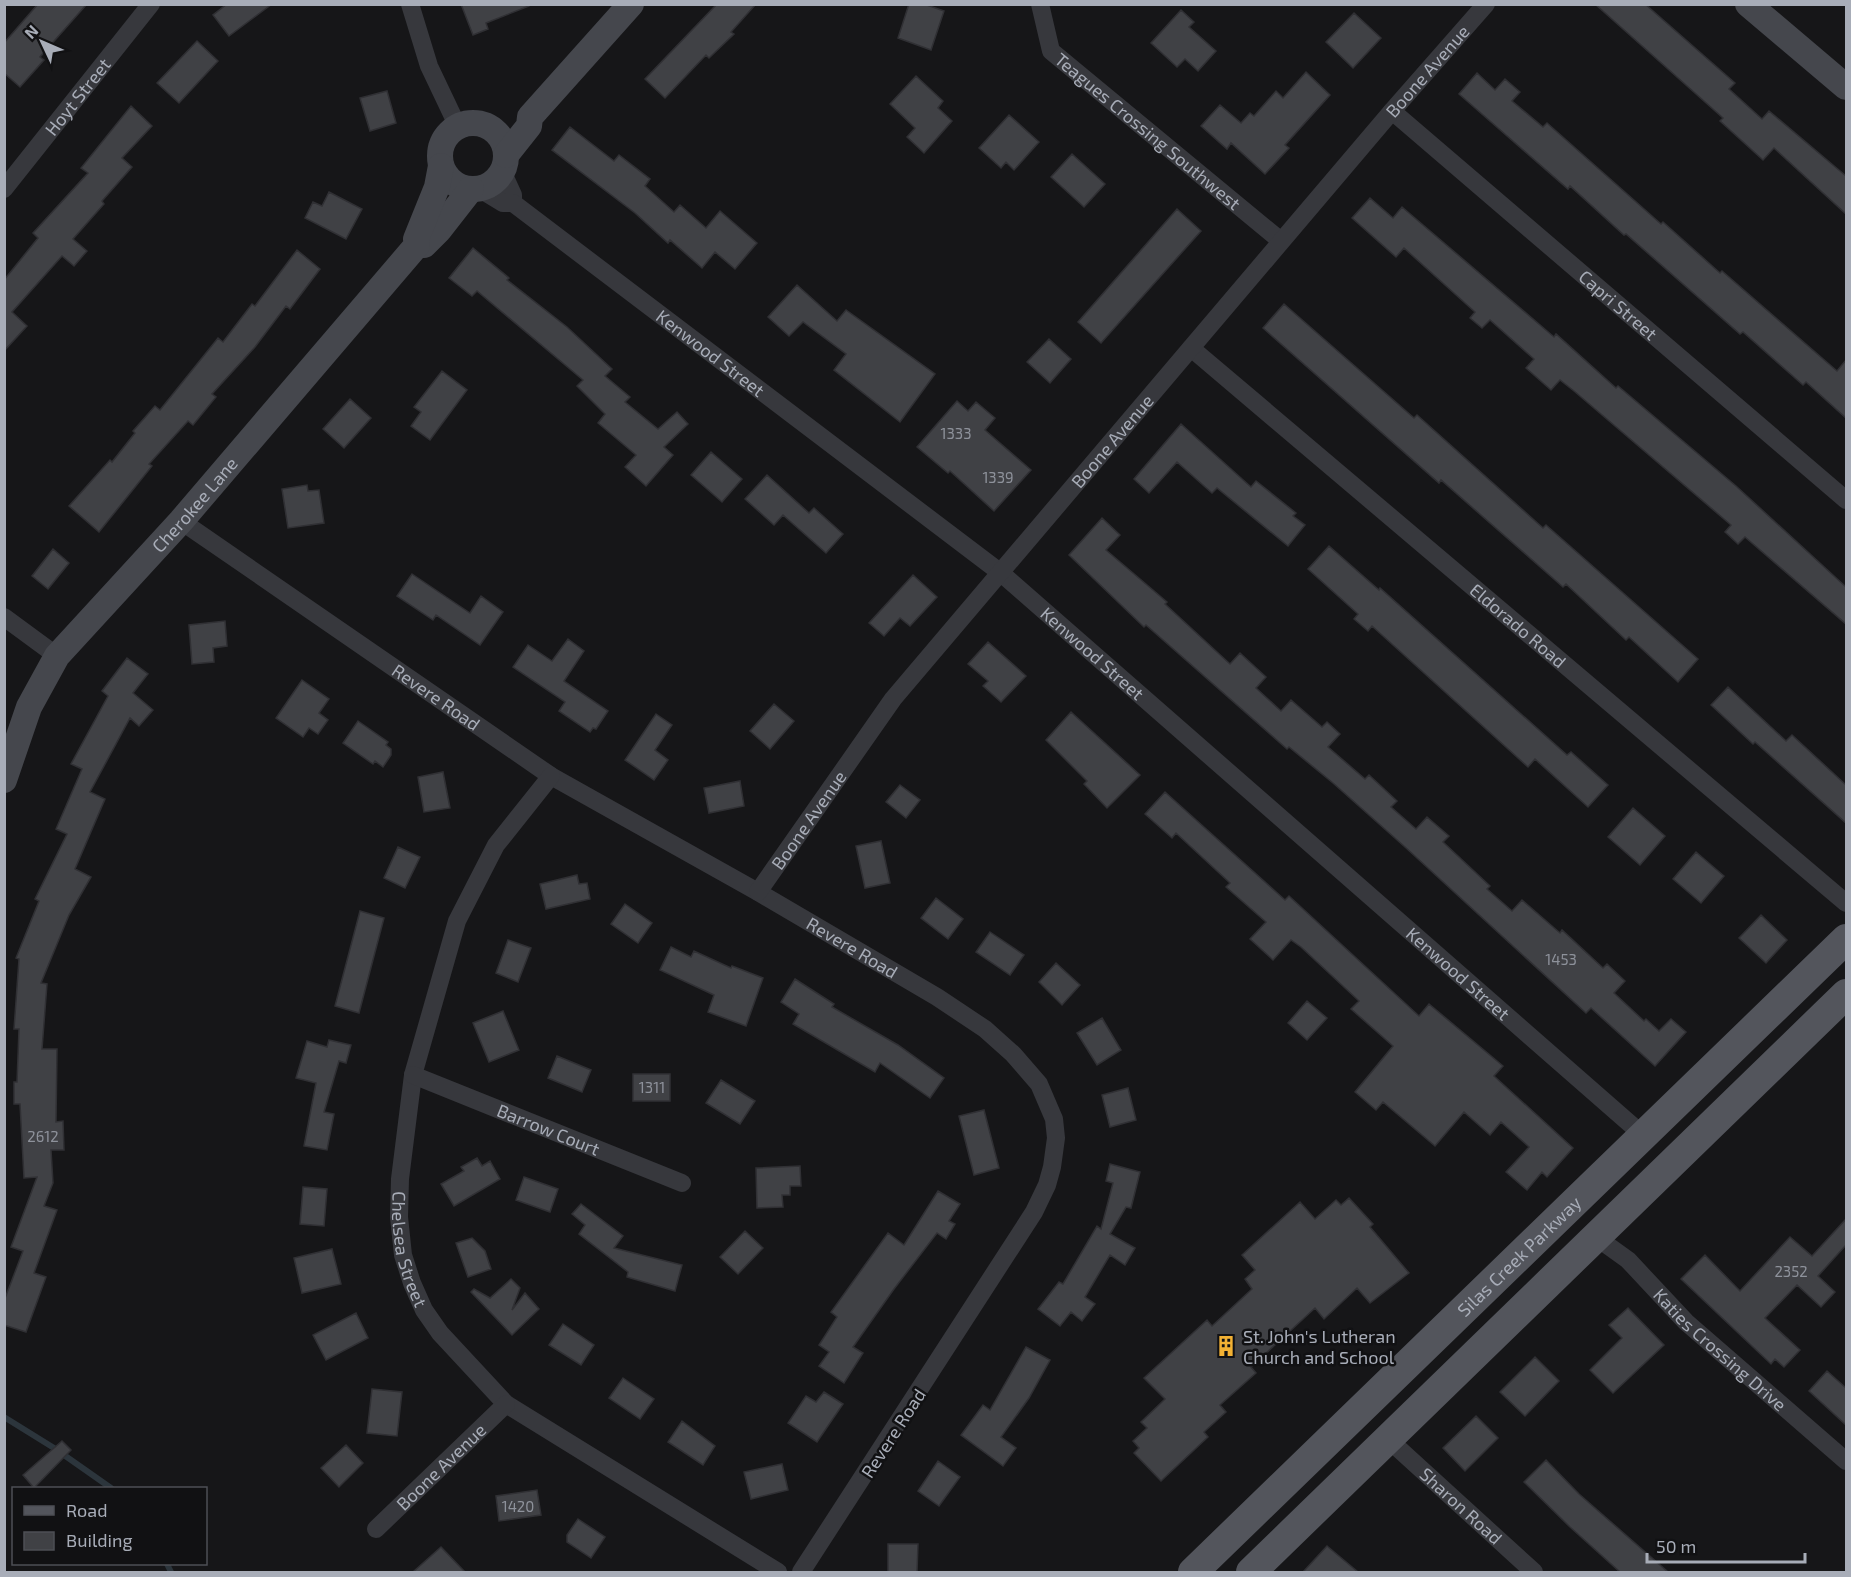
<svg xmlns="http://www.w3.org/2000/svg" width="1851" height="1577" viewBox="0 0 1851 1577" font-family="'Exo 2',sans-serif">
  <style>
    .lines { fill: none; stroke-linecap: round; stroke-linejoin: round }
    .stream { stroke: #2c353c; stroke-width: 6 }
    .building { fill: #404145; stroke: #303034; stroke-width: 1.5 }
    .street { stroke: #37383d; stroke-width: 18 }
    .secondary { stroke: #45474d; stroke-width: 26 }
    .primary { stroke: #53555c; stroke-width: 30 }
    .labels { text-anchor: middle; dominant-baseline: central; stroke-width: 5; stroke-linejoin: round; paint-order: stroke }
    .number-label { font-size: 15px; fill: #8e929b }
    .street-label { font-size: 18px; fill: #a8adb8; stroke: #111113 }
    .poi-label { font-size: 18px; fill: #a8adb8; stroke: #111113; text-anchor: start }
  </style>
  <rect width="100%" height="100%" fill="#161618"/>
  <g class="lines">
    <path class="stream" d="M 4,1417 L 54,1448 L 111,1488
      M 167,1564 L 171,1572"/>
  </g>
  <path class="building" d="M 38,4 L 87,4 L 40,57 L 44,60 L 20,87 L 4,73 L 4,43 Z
    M 227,4 L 272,4 L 229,36 L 213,15 Z
    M 461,4 L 529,4 L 529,6 L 486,23 L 488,29 L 473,35 Z
    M 717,4 L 756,4 L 731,32 L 734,34 L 709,58 L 706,55 L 665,98 L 645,79 Z
    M 909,4 L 924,4 L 944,11 L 931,50 L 898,38 Z
    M 1595,4 L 1645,4 L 1735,83 L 1729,89 L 1762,119 L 1769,111 L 1846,176 L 1846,214 L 1774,148 L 1763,160 L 1720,121 L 1723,118 Z
    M 1181,10 L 1194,22 L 1189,27 L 1216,51 L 1198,71 L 1185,59 L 1177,67 L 1151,43 Z
    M 1354,13 L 1381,38 L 1353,68 L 1326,42 Z
    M 197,41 L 218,61 L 179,103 L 157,83 Z
    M 1306,72 L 1330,95 L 1285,145 L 1289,148 L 1265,174 L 1231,143 L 1227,149 L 1201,126 L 1220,105 L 1241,123 L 1250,113 L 1254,116 L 1276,91 L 1283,98 Z
    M 1477,73 L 1495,90 L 1505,79 L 1520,92 L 1512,101 L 1543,127 L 1547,123 L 1661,224 L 1663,222 L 1720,273 L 1722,271 L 1837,371 L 1846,360 L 1846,418 L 1806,382 L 1803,385 L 1743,332 L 1740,334 L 1626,234 L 1624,235 L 1570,186 L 1568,189 L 1459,94 Z
    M 916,76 L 943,101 L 938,108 L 952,121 L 924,153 L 907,137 L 915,128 L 890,104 Z
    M 387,91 L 396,123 L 370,131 L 360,98 Z
    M 131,106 L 152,126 L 122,158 L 132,167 L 102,201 L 104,204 L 73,239 L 87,251 L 74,266 L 62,256 L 12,312 L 27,326 L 4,351 L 4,280 L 38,238 L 33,233 L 88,173 L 81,168 Z
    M 1009,115 L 1039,142 L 1014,170 L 1006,162 L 1001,168 L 979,148 Z
    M 570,127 L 614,161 L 619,155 L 650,179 L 645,186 L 674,212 L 680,205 L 706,228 L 720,211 L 757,243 L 735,269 L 715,252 L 702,268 L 670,240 L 668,243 L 635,213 L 552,150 Z
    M 1072,154 L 1105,184 L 1084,207 L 1051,177 Z
    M 329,192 L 362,209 L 346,239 L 305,218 L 313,202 L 322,206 Z
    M 1370,198 L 1393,218 L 1402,207 L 1554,337 L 1556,334 L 1616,388 L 1618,386 L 1736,486 L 1846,587 L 1846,624 L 1745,537 L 1738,544 L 1725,532 L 1731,525 L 1574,391 L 1560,380 L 1551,390 L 1526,368 L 1534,359 L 1490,320 L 1482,328 L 1470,318 L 1475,312 L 1404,248 L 1396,257 L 1352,218 Z
    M 1177,209 L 1201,231 L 1101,343 L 1078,322 Z
    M 473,248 L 509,278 L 507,280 L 567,327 L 612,369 L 605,376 L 630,397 L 625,402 L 658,429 L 677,412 L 688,424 L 664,447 L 673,455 L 646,486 L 625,467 L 636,455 L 598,423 L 605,414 L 577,386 L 583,380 L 477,291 L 472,296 L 449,278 Z
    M 297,250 L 320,269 L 290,309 L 286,306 L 255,347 L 212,394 L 216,397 L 193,425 L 188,421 L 149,464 L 152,466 L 99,532 L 69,506 L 110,460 L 112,462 L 135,433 L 133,431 L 155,406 L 160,410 L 218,338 L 223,342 L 252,304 L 255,306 Z
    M 797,285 L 837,321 L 846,310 L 935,374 L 900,422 L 834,370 L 846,354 L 803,322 L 789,336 L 768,317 Z
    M 1284,304 L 1414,418 L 1417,415 L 1543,528 L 1546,525 L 1698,659 L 1678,682 L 1629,637 L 1626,640 L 1566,584 L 1563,587 L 1441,480 L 1439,483 L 1263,328 Z
    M 1049,339 L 1071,359 L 1050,383 L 1027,362 Z
    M 442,371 L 467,390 L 430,440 L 411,426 L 421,412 L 414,407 Z
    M 350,399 L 371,418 L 344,448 L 323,429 Z
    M 957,401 L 968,411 L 976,402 L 995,418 L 985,430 L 1031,470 L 994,511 L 950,471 L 948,473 L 917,447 Z
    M 1181,424 L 1251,487 L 1256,481 L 1296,513 L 1293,516 L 1305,525 L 1288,546 L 1217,488 L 1212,493 L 1177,462 L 1149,493 L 1134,479 Z
    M 711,452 L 742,479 L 722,502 L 691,475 Z
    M 767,475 L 809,513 L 814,508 L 843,534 L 826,553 L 783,515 L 774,525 L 745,499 Z
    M 307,485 L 308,491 L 319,490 L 324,523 L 288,528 L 282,489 Z
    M 1102,518 L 1120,535 L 1106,550 L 1167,602 L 1165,604 L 1230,664 L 1240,653 L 1266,677 L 1256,688 L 1281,711 L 1291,700 L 1322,727 L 1327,722 L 1340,734 L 1328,747 L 1365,779 L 1369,775 L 1397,801 L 1391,807 L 1416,829 L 1427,817 L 1449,836 L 1443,842 L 1490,886 L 1487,889 L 1512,911 L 1522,900 L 1560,933 L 1562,930 L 1603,968 L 1607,964 L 1625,981 L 1614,993 L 1644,1021 L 1646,1019 L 1659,1031 L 1671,1019 L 1686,1032 L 1655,1066 L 1591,1008 L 1586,1013 L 1405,847 L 1333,783 L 1289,747 L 1287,749 L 1146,625 L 1144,627 L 1069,555 Z
    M 1329,546 L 1379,590 L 1380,588 L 1567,755 L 1571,752 L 1608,785 L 1588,807 L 1535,759 L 1528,767 L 1372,626 L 1368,631 L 1354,619 L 1358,614 L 1308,569 Z
    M 53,549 L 69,563 L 48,589 L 32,576 Z
    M 412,574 L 470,613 L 481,596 L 503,612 L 480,645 L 436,615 L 433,620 L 397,596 Z
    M 913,575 L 937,597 L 910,626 L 900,618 L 884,636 L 869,623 Z
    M 225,621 L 227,646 L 213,648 L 214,662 L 192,664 L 189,625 Z
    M 568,639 L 584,651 L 564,681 L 608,711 L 596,729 L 593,728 L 590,732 L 559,711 L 565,702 L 513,667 L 528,645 L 552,661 Z
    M 988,642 L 1026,676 L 1001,702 L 983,686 L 988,681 L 968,664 Z
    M 127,658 L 148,674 L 133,693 L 153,710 L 139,726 L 130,718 L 90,792 L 105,799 L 75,869 L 91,877 L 69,915 L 41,983 L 47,984 L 42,1049 L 57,1049 L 56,1122 L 63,1121 L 64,1150 L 51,1150 L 53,1183 L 44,1206 L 57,1210 L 34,1273 L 46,1277 L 26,1332 L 4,1325 L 4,1301 L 23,1251 L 11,1247 L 37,1177 L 24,1178 L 20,1104 L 14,1104 L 14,1082 L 17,1082 L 19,1029 L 14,1029 L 19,959 L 16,958 L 39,901 L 35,899 L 67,834 L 56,829 L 82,769 L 71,764 L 108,696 L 102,691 Z
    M 302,680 L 329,699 L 319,713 L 328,720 L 318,734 L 309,728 L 303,737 L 276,718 Z
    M 1728,687 L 1786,741 L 1792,735 L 1846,785 L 1846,823 L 1755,742 L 1753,744 L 1711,705 Z
    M 774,704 L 794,721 L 770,749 L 750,731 Z
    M 1071,712 L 1140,775 L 1107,808 L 1084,784 L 1087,781 L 1046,740 Z
    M 656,714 L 672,725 L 655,750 L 668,760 L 654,780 L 625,760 Z
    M 358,721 L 388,742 L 386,745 L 391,749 L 391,755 L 383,767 L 375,761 L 373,764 L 343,743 Z
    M 443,772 L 450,808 L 424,812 L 418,777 Z
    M 740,781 L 744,806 L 709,813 L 704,788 Z
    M 900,785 L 920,800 L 906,818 L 886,802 Z
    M 1165,792 L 1285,900 L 1289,896 L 1419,1016 L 1429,1004 L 1503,1066 L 1494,1076 L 1573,1148 L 1547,1177 L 1542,1172 L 1527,1190 L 1506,1172 L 1529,1147 L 1501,1122 L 1490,1135 L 1464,1112 L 1435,1146 L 1383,1102 L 1376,1110 L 1355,1092 L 1393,1046 L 1351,1009 L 1359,1001 L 1301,947 L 1291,940 L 1273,960 L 1250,939 L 1266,922 L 1226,887 L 1230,883 L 1176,833 L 1172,838 L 1145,814 Z
    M 1633,808 L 1665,836 L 1640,865 L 1608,837 Z
    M 881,841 L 890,883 L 865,888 L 856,846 Z
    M 398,847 L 420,857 L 405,888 L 384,878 Z
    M 1696,852 L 1724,876 L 1701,903 L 1673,879 Z
    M 577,875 L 579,884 L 587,883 L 590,899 L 546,909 L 540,884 Z
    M 936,898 L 963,919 L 948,939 L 921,918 Z
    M 625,904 L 652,923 L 638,943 L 611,924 Z
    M 360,911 L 384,918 L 359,1013 L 335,1006 Z
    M 1761,915 L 1787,940 L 1766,963 L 1739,938 Z
    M 990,932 L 1024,955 L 1010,975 L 976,952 Z
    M 508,940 L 531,948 L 518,982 L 496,973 Z
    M 671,947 L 691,957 L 694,951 L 731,968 L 732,966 L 763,978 L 746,1026 L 708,1012 L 714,995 L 660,970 Z
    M 1056,963 L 1080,985 L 1062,1005 L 1039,982 Z
    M 795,979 L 834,1004 L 832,1007 L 898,1045 L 944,1078 L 930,1098 L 880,1063 L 875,1072 L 793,1024 L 799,1014 L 781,1002 Z
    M 1307,1001 L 1327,1018 L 1307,1040 L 1288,1023 Z
    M 503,1011 L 519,1050 L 489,1062 L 473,1023 Z
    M 1102,1018 L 1121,1050 L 1097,1065 L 1077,1033 Z
    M 329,1040 L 351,1045 L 346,1063 L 339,1061 L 324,1112 L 334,1114 L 327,1150 L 304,1146 L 316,1083 L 296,1078 L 307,1041 L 327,1047 Z
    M 557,1056 L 591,1070 L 582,1092 L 548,1078 Z
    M 633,1074 L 670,1074 L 670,1101 L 633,1101 Z
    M 721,1080 L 755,1101 L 740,1124 L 706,1103 Z
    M 1128,1088 L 1136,1120 L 1110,1127 L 1102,1095 Z
    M 984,1110 L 999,1168 L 974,1175 L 959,1116 Z
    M 477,1158 L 482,1166 L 490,1161 L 500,1179 L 454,1206 L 441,1184 L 464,1171 L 461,1167 Z
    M 1110,1164 L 1140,1172 L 1131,1208 L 1126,1207 L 1110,1234 L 1135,1248 L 1125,1265 L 1110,1255 L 1085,1297 L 1095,1304 L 1082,1321 L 1071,1312 L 1060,1326 L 1038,1309 L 1059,1282 L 1063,1284 L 1097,1226 L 1101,1229 L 1113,1183 L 1106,1181 Z
    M 800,1166 L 801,1186 L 790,1186 L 790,1195 L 782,1195 L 783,1207 L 757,1208 L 756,1168 Z
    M 524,1177 L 558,1189 L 550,1212 L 516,1200 Z
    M 303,1187 L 327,1189 L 324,1226 L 300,1224 Z
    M 938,1191 L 960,1204 L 949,1221 L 955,1224 L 946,1239 L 937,1233 L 894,1289 L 853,1347 L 863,1353 L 844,1383 L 819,1366 L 829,1352 L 819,1345 L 837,1317 L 831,1312 L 888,1233 L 904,1245 Z
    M 1349,1198 L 1373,1224 L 1370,1227 L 1409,1273 L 1370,1303 L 1357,1288 L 1324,1319 L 1315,1308 L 1251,1367 L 1256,1373 L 1220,1405 L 1226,1412 L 1204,1432 L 1208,1437 L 1161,1481 L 1134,1453 L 1139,1448 L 1133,1441 L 1147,1428 L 1141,1422 L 1165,1399 L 1144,1378 L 1207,1320 L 1212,1326 L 1252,1289 L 1245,1279 L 1255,1270 L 1242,1255 L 1300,1202 L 1315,1219 L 1336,1200 L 1341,1205 Z
    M 581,1204 L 623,1236 L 614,1248 L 682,1265 L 675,1291 L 627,1277 L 628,1272 L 579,1234 L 585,1225 L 572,1214 Z
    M 1846,1219 L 1846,1245 L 1818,1276 L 1835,1292 L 1821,1307 L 1797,1285 L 1765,1318 L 1800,1350 L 1784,1367 L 1775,1359 L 1771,1364 L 1681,1279 L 1705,1255 L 1740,1291 L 1790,1237 L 1812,1256 Z
    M 745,1231 L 763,1248 L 738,1274 L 720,1257 Z
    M 472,1238 L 485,1251 L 491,1269 L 468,1277 L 456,1243 Z
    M 332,1249 L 341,1284 L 302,1293 L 294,1258 Z
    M 511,1279 L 520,1288 L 512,1310 L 525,1293 L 539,1309 L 512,1335 L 471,1292 L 474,1289 L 490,1298 Z
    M 1628,1308 L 1664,1345 L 1613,1393 L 1590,1370 L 1622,1338 L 1609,1325 Z
    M 356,1313 L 368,1338 L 326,1360 L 313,1335 Z
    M 563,1324 L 594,1345 L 581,1365 L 549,1345 Z
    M 1026,1347 L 1050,1360 L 1029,1398 L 1001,1437 L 1016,1448 L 1003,1466 L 961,1435 L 983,1405 L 990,1410 Z
    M 1535,1357 L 1559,1381 L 1525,1416 L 1500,1392 Z
    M 1827,1371 L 1846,1388 L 1846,1425 L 1809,1391 Z
    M 623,1378 L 654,1399 L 640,1419 L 609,1398 Z
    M 372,1389 L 402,1392 L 397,1436 L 367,1433 Z
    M 824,1392 L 843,1404 L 817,1442 L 788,1423 L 806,1396 L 816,1402 Z
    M 1476,1416 L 1498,1438 L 1465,1471 L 1443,1448 Z
    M 682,1421 L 715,1446 L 703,1465 L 668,1442 Z
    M 62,1441 L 71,1450 L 34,1488 L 23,1475 Z
    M 346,1445 L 363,1463 L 339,1487 L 321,1468 Z
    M 1546,1460 L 1579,1494 L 1668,1572 L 1620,1572 L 1570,1527 L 1524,1482 Z
    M 938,1461 L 960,1477 L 939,1506 L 918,1491 Z
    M 782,1464 L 788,1490 L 751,1499 L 744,1472 Z
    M 537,1490 L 541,1515 L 499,1521 L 496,1496 Z
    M 578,1519 L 605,1537 L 591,1558 L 567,1542 L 567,1535 Z
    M 888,1544 L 918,1544 L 917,1572 L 888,1572 Z
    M 1327,1546 L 1358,1572 L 1303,1572 Z
    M 441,1547 L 465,1572 L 413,1572 Z"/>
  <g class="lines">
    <g class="street">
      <path d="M 410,4 L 429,66 L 458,127"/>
      <path id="s1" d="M 1040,4 L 1051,51 L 1281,241"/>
      <path id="s2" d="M 1392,111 L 1846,500"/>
      <path d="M 503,173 L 513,195 L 513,203"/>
      <path id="s3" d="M 4,189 L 151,4"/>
      <path id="s4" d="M 480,189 L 503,203 L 513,203 L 1001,573 L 1644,1136"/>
      <path id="s5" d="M 1191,348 L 1846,903"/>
      <path id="s6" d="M 181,521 L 551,776 L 758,892 L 937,997 L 985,1029 L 1013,1054 L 1039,1084 L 1054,1119 L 1056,1138 L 1052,1167 L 1047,1185 L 1034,1212 L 801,1572"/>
      <path d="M 4,617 L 57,656"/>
      <path id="s7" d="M 551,776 L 496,845 L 457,921 L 413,1075 L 400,1179 L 399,1217 L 403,1255 L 412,1283 L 424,1310 L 440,1333 L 506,1404 L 778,1572"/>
      <path id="s8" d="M 758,892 L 893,699 L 1392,111 L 1486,4"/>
      <path id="s9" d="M 413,1075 L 682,1183"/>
      <path id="s10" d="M 1596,1237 L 1628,1260 L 1686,1322 L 1846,1461"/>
      <path id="s11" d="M 1388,1439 L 1534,1572"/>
      <path id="s12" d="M 376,1529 L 506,1404"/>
    </g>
    <g class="secondary">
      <path d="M 1748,4 L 1846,87"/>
      <circle cx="473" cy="156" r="33"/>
      <path d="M 506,155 L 529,126 L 530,117 L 631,4"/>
      <path d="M 417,245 L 424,245 L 439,230 L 471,189"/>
      <path id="s13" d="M 4,780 L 29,707 L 57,656 L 181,521 L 417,245 L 416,239 L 437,187 L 441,166"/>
    </g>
    <g class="primary">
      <path id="s14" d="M 1193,1572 L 1846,939"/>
      <path d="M 1251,1572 L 1846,994"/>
    </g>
  </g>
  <defs>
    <symbol id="building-bare" viewBox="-9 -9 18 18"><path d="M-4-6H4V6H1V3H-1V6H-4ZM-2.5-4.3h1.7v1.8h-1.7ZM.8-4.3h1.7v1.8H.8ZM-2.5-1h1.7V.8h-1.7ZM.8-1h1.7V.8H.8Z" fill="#f2b134" stroke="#111113" stroke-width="2.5" paint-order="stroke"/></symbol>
  </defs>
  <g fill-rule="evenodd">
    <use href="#building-bare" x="1211" y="1331" width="30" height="30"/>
  </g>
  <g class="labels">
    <g class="number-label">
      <text x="956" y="433">1333</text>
      <text x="998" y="477">1339</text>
      <text x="1561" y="959">1453</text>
      <text x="652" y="1087">1311</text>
      <text x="43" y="1136">2612</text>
      <text x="1791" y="1271">2352</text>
      <text x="518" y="1506">1420</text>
    </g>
    <g class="street-label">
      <text stroke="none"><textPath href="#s8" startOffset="1060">Boone Avenue</textPath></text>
      <text stroke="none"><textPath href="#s3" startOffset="118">Hoyt Street</textPath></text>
      <text stroke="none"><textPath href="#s1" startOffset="174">Teagues Crossing Southwest</textPath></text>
      <text stroke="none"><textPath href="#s2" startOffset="298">Capri Street</textPath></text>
      <text stroke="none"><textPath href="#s4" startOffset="285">Kenwood Street</textPath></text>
      <text stroke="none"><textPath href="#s8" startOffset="574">Boone Avenue</textPath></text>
      <text stroke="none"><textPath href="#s13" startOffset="340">Cherokee Lane</textPath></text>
      <text stroke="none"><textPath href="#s5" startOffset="429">Eldorado Road</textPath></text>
      <text stroke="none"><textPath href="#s4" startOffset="771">Kenwood Street</textPath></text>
      <text stroke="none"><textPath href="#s6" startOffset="310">Revere Road</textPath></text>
      <text stroke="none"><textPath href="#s8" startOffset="88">Boone Avenue</textPath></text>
      <text stroke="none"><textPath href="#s6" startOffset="796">Revere Road</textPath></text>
      <text stroke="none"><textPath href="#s4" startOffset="1257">Kenwood Street</textPath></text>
      <text stroke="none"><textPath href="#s9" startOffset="146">Barrow Court</textPath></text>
      <text stroke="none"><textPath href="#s7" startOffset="510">Chelsea Street</textPath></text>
      <text stroke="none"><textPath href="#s14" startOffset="454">Silas Creek Parkway</textPath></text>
      <text stroke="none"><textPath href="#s10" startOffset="168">Katies Crossing Drive</textPath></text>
      <text transform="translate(893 1433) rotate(-57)">Revere Road</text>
      <text stroke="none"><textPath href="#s12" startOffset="90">Boone Avenue</textPath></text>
      <text stroke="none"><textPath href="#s11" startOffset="99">Sharon Road</textPath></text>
    </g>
    <g class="poi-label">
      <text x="1243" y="1336">St. John's Lutheran<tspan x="1243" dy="21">Church and School</tspan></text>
    </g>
  </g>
  <rect width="1851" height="1577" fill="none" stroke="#a8adb8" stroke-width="12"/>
  <rect x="12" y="1487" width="195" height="78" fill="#111113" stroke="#4d4f55" stroke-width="1.5"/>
  <rect x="24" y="1506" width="30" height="9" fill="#53555c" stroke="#4d4f55" stroke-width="1.5"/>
  <text x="66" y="1517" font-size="18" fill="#a8adb8">Road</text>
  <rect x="24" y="1532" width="30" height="18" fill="#404145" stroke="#4d4f55" stroke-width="1.5"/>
  <text x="66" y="1547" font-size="18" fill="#a8adb8">Building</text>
  <g transform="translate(42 42) rotate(314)" stroke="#111113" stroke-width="4.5" paint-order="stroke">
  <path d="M0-4.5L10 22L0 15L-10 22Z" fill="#a8adb8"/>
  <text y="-9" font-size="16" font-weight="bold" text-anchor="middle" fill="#a8adb8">N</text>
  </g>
  <path d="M1647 1553v9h158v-9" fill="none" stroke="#a8adb8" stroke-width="3"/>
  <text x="1656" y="1553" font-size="18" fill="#a8adb8" stroke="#111113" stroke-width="4.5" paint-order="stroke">50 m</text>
</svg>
